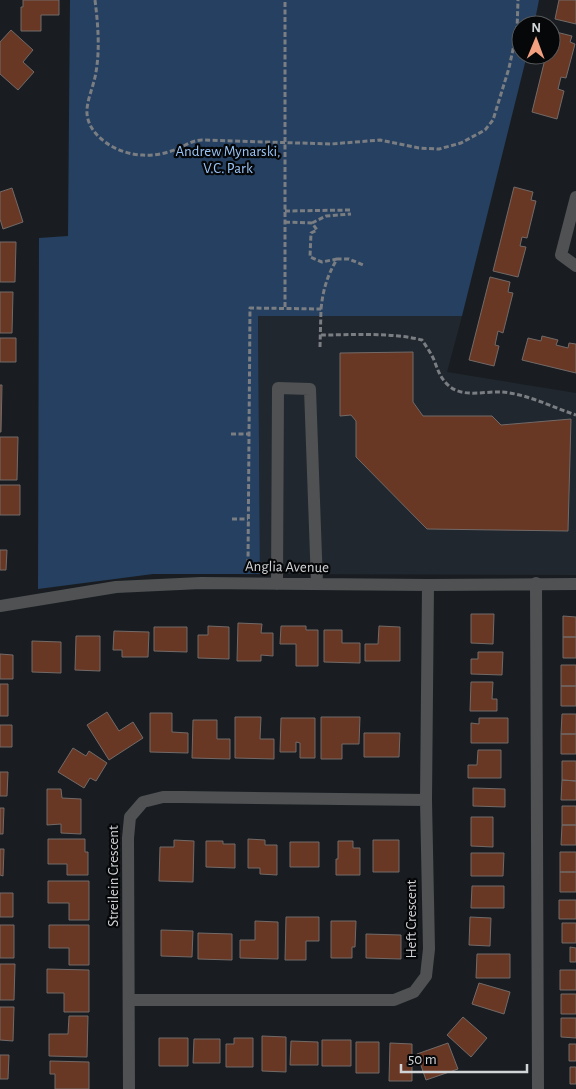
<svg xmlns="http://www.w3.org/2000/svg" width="576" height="1089" font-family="'Alegreya Sans',sans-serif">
<rect width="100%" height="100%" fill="#191d21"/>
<path fill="#20272f" d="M258,316H462L447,372L576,393V575L260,574Z"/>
<path fill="#254060" d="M70,0H539L534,25H521V55H527L462,316H258L260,574H153L38,589L39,238L68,236Z"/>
<path fill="#693825" stroke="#726a68" d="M23,0H59V15H41V31H21V7H23Z
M559,0H576V24L555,19Z
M11,30L33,50L23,62L34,72L18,90L0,74V42Z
M552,31L572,36L570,42L575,44L566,78L561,77L558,89L564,91L557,119L532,112L546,55H551Z
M514,187L533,192L531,200L536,201L527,238L522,237L520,246L526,247L518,277L493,271Z
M12,188L23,222L3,229L0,219V192Z
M0,242H16L15,282H0Z
M490,277L510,282L508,292L513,293L503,333L498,331L495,345L499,346L494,366L469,360Z
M0,292H13L12,333H0Z
M542,336L558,340L556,345L568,348L569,343L576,344V373L522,360L528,338L541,341Z
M0,338H16V362H0Z
M413,352V402L423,416H492L501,425L571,419L568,531L427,529L356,457V421L351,415L340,416V353Z
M0,385H2L1,432H0Z
M0,437H18L17,480H0Z
M0,485H20V515H0Z
M0,550H7L6,570H0Z
M471,614H494L493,644L471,643Z
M563,616L576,617V637H563Z
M238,623L262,624L261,633H273V656L261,655V661H237Z
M208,626L229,627V659L198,658V635H208Z
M281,626H306V630H318V666H296V644H280Z
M379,626L400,627V661H365V644H378Z
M154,627H187V652L154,651Z
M324,630H342V643H360V663L324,662Z
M114,631L149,632L148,657H122V650H113Z
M76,636H100V671L75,670Z
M563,637H576V658H563Z
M32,641L61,642V673L32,672Z
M478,652H503L502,675L471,674V659H478Z
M0,654L13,655V679H0Z
M561,665H576V686H561Z
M471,682H493L492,699H497V711H470Z
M0,684H8V716H0Z
M561,686H576V706H561Z
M107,712L119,731L133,722L143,738L109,760L87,725Z
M150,713H172V732L188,733V753L150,752Z
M562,714H576V734H561Z
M235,717H261L260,739H274V759L235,758Z
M321,717H360L359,744H342V759H321Z
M281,718H315V758H300V743L296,742V752H280Z
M479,718H508V743H471V723L479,724Z
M193,720H217V739H230V759L192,758Z
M0,725H12V747H0Z
M364,733H400L399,757H364Z
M561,734H576V754H561Z
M73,748L86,756L89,751L107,763L96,781L90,778L84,788L58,772Z
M478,750H501V778H468V765H477Z
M562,761H576V781L562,780Z
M0,772H8L7,796H0Z
M562,780L576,781V800H561Z
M473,788L505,789V807L473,806Z
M47,789H61L62,798L81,799V834L61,833V824L47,825Z
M562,806H576V825H562Z
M0,808H4L3,834H0Z
M471,817H493V847L471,846Z
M562,825H576V845H561Z
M48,839H85V852H88V875H67V864H48Z
M248,839L265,840V845H277V875L260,874V868H248Z
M174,840L194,841L193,882L159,881L160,847H174Z
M373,840H399V872H373Z
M206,841H223V844H235V868L206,867Z
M338,841H353V848H360V875H336V859H338Z
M290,842H319V867H290Z
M0,849H4L3,876L0,875Z
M560,852H576V872H560Z
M471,853H504L503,876H471Z
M560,872H576V892H560Z
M48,881H89V920H69V903H48Z
M472,886H504V908H471Z
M0,893H13V917H0Z
M559,900H576V919H559Z
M286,917H319V941H306V960H285Z
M470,917L491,918L490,946L469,945Z
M255,921L278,922V959L240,958V940H255Z
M331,921H356L355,947H352V958H331Z
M562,923H576V943H562Z
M0,925H14V958H0Z
M49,925H89V965H69V948H49Z
M161,930L193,931L192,957L161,956Z
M198,933L232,934V960L198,959Z
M366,934L401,935V959L366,958Z
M570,947L576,948V962H570Z
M477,954H510V978H476Z
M0,964H15L14,1000H0Z
M47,969L89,970V1012H64V993H47Z
M560,970H576V990H560Z
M479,983L510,992L504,1014L472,1004Z
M561,994H576V1014H561Z
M0,1007H14L13,1041L0,1040Z
M69,1016H88L87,1057L49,1056V1034H68Z
M463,1017L487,1038L471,1057L447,1035Z
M561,1018H576V1038L561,1037Z
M262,1036L286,1037V1072L262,1071Z
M159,1038H188V1066H159Z
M234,1038H253V1067H226V1044H234Z
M194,1039H220V1063H193Z
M322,1040H351V1066H322Z
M291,1041L318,1042V1065H290Z
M356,1042H379V1073H356Z
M390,1043L412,1044V1081H389Z
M448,1043L458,1069L426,1080L417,1054Z
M569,1044H576V1061H569Z
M0,1055H9L8,1079H0Z
M50,1061L89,1062V1089H55V1074H50Z
M570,1067H576V1084H570Z"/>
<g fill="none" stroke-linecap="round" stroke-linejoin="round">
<path stroke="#7a7d81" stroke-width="3" stroke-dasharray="5 2.5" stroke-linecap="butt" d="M95,0C98,24 100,49 96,72C94,85 88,97 87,109C85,136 119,155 143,155C154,156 167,153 177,149C185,146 192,140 202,140L331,144L380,140L419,148L439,149L461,143L485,130L493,120L509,68L517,31L518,0
M285,211L351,210
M285,222L312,223L317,230L311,233L310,257L322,262L337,259
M312,223L326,216L351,214
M285,307V0
M321,309C323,290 327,276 337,259H349L363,265
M321,335C353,335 390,332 422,340C426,346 431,353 434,360C438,370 440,378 449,386C463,398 485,391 502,392C527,394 552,407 576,415
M231,434H249
M232,519H248
M248,564L250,308L321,309L320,347"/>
<path stroke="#4f5153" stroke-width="12" d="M576,197L561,255L576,266
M536,583L538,1089
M277,584L278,388L310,389L317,584
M0,606L116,587L201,583L428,585L576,584
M130,1000H394L414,992L426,976L429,949L426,800L428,585
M129,1089L128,838L130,817L143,802L163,797H182L426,800"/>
</g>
<g text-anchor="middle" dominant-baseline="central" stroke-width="4.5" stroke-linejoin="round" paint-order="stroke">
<g font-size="15" fill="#9ac5f7" stroke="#060709">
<text x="228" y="151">Andrew Mynarski,<tspan x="228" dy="17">V.C. Park</tspan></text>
</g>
<g font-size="15" fill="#d1d4d7" stroke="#060709">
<text transform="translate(287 567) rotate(1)">Anglia Avenue</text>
<text transform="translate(113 876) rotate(-90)">Streilein Crescent</text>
<text transform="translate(411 919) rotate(-90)">Heft Crescent</text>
</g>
</g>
<g transform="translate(536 40) rotate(1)"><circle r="24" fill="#060709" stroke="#57595b"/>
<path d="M0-4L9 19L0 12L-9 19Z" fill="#f2a080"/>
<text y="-8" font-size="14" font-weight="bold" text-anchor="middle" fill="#d1d4d7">N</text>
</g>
<path d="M401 1064v8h126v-8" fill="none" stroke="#d1d4d7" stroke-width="2.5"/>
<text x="408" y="1064" font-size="15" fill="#d1d4d7" stroke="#060709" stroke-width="4" paint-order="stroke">50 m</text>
</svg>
